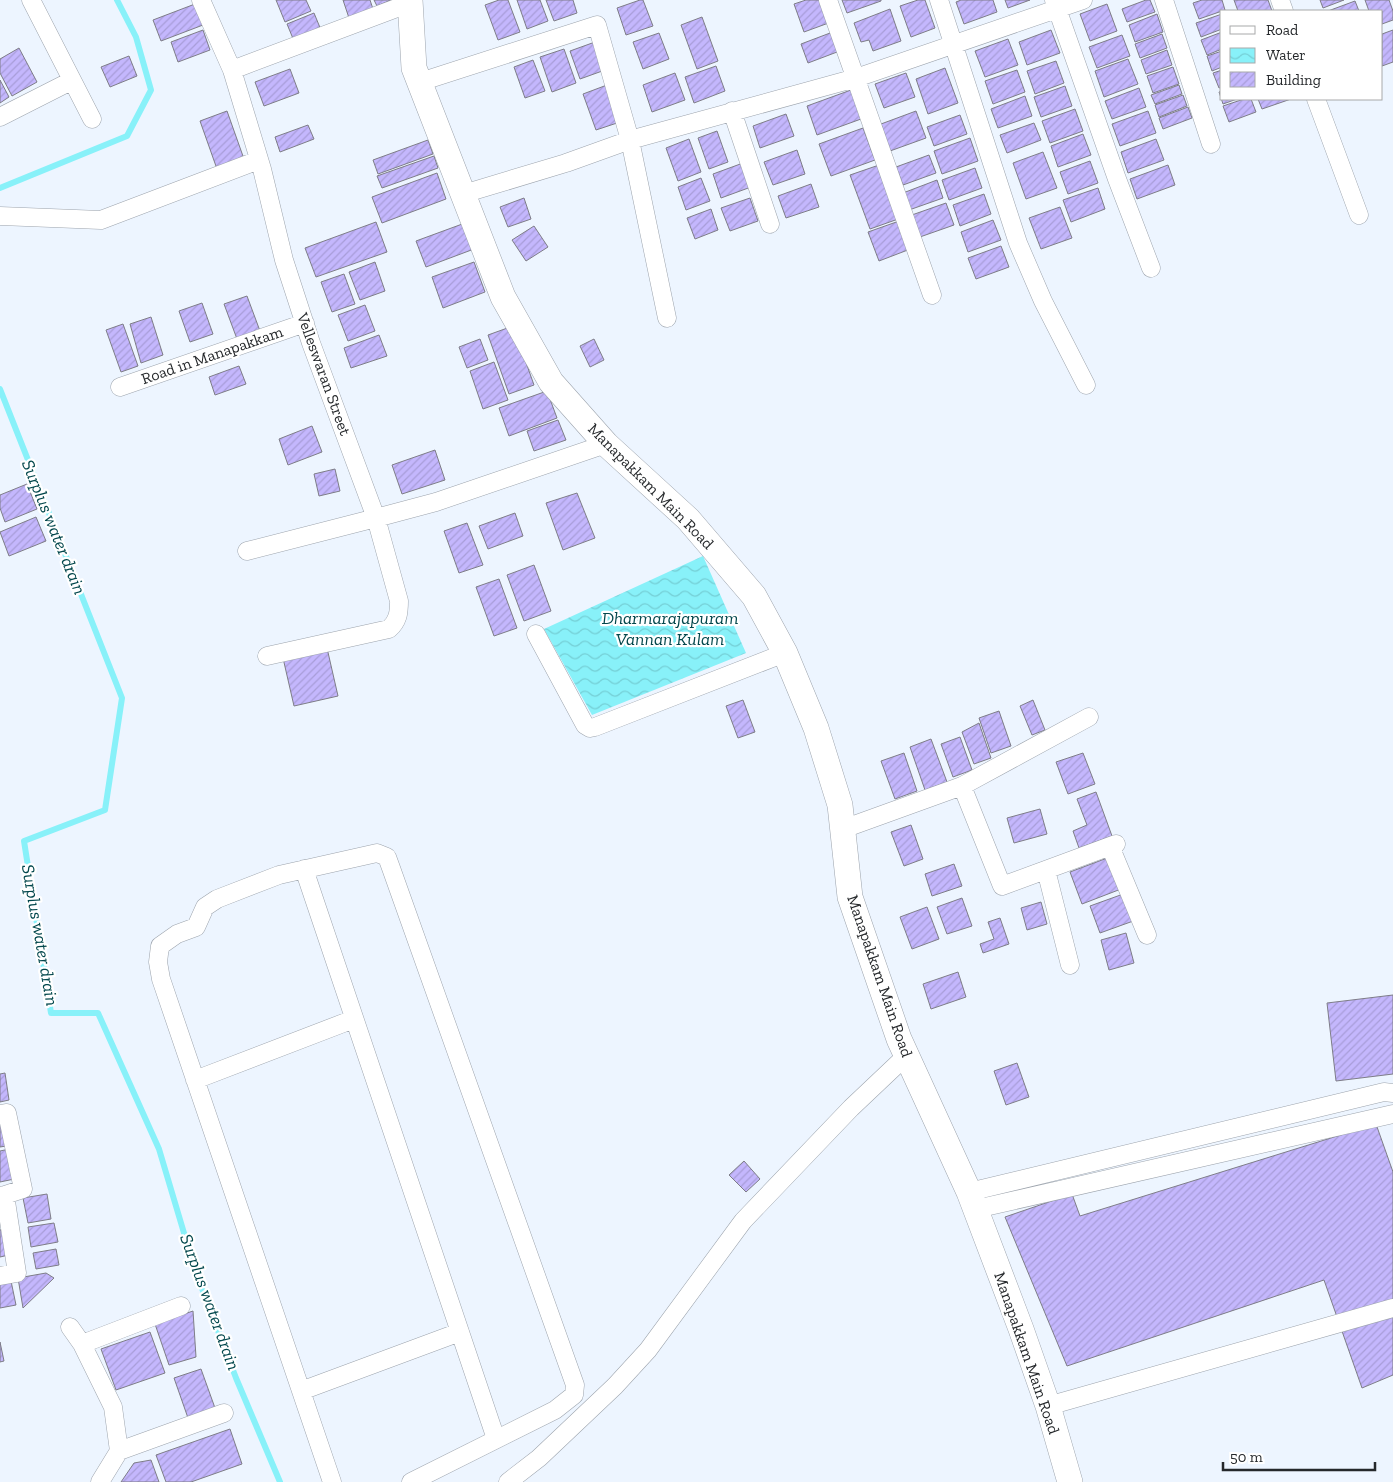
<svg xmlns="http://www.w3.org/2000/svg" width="1393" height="1482" font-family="'Zilla Slab',serif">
<defs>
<pattern id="water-waves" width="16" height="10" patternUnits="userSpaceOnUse" patternTransform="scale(1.25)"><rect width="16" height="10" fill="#88f1f9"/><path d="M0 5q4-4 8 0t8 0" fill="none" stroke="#75cfd6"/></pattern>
<pattern id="building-hatch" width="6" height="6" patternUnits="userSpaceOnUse" patternTransform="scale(1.25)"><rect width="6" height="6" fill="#c4b7fd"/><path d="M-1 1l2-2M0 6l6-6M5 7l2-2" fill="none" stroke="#a89dd9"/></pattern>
</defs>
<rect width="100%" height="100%" fill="#edf5ff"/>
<path fill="url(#water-waves)" d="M703,556L746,653L592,715L544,629Z"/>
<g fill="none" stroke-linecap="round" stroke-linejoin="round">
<path stroke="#88f1f9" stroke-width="6" d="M0,188L127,136L151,90L136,37L117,0
M0,389L122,698L105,810L24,841L51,1013H98L159,1149L195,1270L236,1378L280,1482"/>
</g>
<path fill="url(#building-hatch)" stroke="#7e7d87" d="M276,0H306L311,11L285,22Z
M343,0H370L373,9L349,18Z
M374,0H391L377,6Z
M499,0H508L520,32L498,40L485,5Z
M517,0H540L548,21L527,29Z
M546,0H573L577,13L554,21Z
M640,0H643L653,26L626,35L617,8Z
M806,0H826L834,21L804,32L794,4Z
M842,0H881V1L847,13Z
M918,0H925L935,28L911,37L900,6Z
M961,0H993L997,12L964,24L956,2Z
M1005,0H1030L1008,8Z
M1146,0H1150L1155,12L1127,22L1122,9Z
M1202,0H1222L1225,10L1199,19L1193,3Z
M1234,0H1268L1272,11H1238Z
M1320,0H1344L1323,8Z
M1365,0H1389L1393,11V20L1382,24V11H1369Z
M1355,1L1359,11H1328Z
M195,4L203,25L161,41L153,20Z
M1107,4L1117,31L1090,41L1080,14Z
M890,9L901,41L873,51L869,40L861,42L854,23Z
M314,13L321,30L294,41L287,24Z
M1157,14L1163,32L1135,42L1129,25Z
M1222,14V29L1201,37L1196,23Z
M702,17L718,61L697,69L681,25Z
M203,30L210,50L178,62L171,42Z
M838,30L845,49L808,63L801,44Z
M1051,30L1060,53L1027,65L1019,42Z
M1393,30V62L1382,66V34Z
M1222,32V49L1207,55L1201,40Z
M659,33L669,59L643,69L633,42Z
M1162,34L1167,48L1140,58L1135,44Z
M1122,35L1130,56L1097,68L1089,47Z
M1008,39L1018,65L985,77L975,51Z
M595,42L605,70L580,79L570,51Z
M19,48L37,82L12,96L0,73V59Z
M564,49L576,83L552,92L540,57Z
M1167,50L1172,65L1146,74L1141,60Z
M1222,51V67L1212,71L1207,56Z
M129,56L137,76L110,87L101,67Z
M1128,59L1138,84L1104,97L1095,71Z
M533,60L545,91L525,98L514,67Z
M1056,61L1064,83L1035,94L1027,71Z
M716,66L725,91L694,103L685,77Z
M1173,67L1179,84L1153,93L1147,76Z
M945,68L958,103L928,114L916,79Z
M290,69L299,93L264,106L255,82Z
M1017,70L1025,92L993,104L985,81Z
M1222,70V87L1219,88L1213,73Z
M675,73L685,100L652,112L643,85Z
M906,73L915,97L884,108L875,84Z
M0,80L9,97L0,103Z
M607,85L620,122L596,130L583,94Z
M1179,85L1182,94L1155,104L1151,95Z
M1065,86L1072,106L1041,117L1034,97Z
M1139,88L1146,107L1112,119L1105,101Z
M851,90L861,119L817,135L807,106Z
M1222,91V99H1237L1223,104L1219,92Z
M1183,95L1187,106L1159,117L1155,105Z
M1025,96L1032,116L998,128L991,109Z
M1244,99H1251L1256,112L1229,122L1223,106Z
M1258,99H1291L1262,109Z
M1188,107L1192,118L1163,129L1159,118Z
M1075,109L1083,131L1050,143L1042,121Z
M227,111L244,159L217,169L200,121Z
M916,111L926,138L890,151L881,124Z
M1148,111L1156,133L1120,146L1112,124Z
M786,114L794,136L760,148L753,126Z
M960,115L967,134L934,146L927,127Z
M1034,123L1041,140L1007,153L1000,135Z
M308,125L314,139L280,152L275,137Z
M863,128L875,160L831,176L819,144Z
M717,131L728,162L709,169L698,138Z
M1083,134L1091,155L1058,167L1051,146Z
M970,138L978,161L942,174L934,151Z
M689,139L701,172L678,181L666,148Z
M1156,139L1164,160L1128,173L1121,152Z
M428,140L433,154L378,174L373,160Z
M797,150L805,174L773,185L764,162Z
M1043,152L1057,188L1026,199L1013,163Z
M929,155L936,173L903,185L896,167Z
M434,156L438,168L382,188L377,176Z
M1090,161L1098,183L1068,194L1060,172Z
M743,163L751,187L721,198L713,174Z
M882,164L901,218L870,229L850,175Z
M1168,165L1175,185L1137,199L1130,179Z
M975,168L982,188L949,200L942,180Z
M437,173L446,199L382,223L372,197Z
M701,178L710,201L686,210L678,187Z
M937,180L943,198L909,210L903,193Z
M811,184L819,207L786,218L778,196Z
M1098,188L1105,209L1071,222L1063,200Z
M984,194L991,214L960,226L953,205Z
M524,198L531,219L508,227L500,207Z
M750,198L758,221L730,231L721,208Z
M946,203L954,225L917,238L909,216Z
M1060,207L1072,238L1041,249L1029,218Z
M711,209L718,230L695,239L687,218Z
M902,220L913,248L879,261L868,232Z
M993,220L1001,240L968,252L961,232Z
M376,222L387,252L316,277L305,248Z
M465,223L474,249L426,267L416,241Z
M534,226L548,247L526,261L512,240Z
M1001,246L1009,267L976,279L968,258Z
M375,262L385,291L360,300L349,272Z
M474,262L485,292L443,308L432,277Z
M344,274L355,304L332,312L321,282Z
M247,296L260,331L237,339L224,304Z
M202,303L213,334L190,342L179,311Z
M365,305L375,331L348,341L338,315Z
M151,317L163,355L141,363L130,324Z
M123,324L138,366L121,372L106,330Z
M513,326L534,385L509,394L488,335Z
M379,335L387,356L351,368L344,348Z
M480,339L488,360L467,368L459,347Z
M594,339L604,360L590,367L580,346Z
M494,362L508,400L483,409L470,371Z
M239,366L246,384L215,395L209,377Z
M547,391L557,418L509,436L499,408Z
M558,420L566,440L534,451L527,431Z
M312,426L322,452L288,465L279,439Z
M435,450L445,480L402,494L392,465Z
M335,469L340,491L319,496L314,474Z
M27,484L37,509L5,522L0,508V495Z
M577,493L595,538L563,550L546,503Z
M515,513L523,536L488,549L479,526Z
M36,517L46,541L9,556L0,532Z
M467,523L483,565L459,573L444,531Z
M534,565L551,611L524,621L507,575Z
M499,579L517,628L494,636L476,587Z
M327,648L338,696L294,706L283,658Z
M743,700L755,732L738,738L726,706Z
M1033,700L1045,730L1032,735L1020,706Z
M999,711L1011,746L991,753L979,718Z
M979,723L991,758L974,764L962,732Z
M960,737L972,770L953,777L941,744Z
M931,739L947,782L925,790L910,747Z
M904,753L917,791L895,799L881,761Z
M1083,753L1095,784L1068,794L1056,762Z
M1096,792L1112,836L1079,848L1073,831L1087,825L1077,799Z
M1040,809L1047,834L1014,843L1007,818Z
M911,825L923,859L904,866L891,832Z
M1110,857L1121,889L1082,904L1070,872Z
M954,864L962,886L932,896L925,874Z
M1126,893L1136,920L1100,933L1090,906Z
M962,898L972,926L947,934L937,907Z
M1041,902L1047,924L1027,930L1021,908Z
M927,907L939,939L912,949L900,917Z
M1000,918L1009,944L983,953L980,944L994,939L988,922Z
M1126,933L1134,963L1109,970L1101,940Z
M958,972L966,997L931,1009L923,984Z
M1393,995V1074L1336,1081L1327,1003Z
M1017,1063L1029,1097L1006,1105L994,1071Z
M5,1073L9,1100L0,1102V1074Z
M0,1119L12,1145L0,1147Z
M1376,1124L1393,1172V1375L1362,1388L1324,1280L1067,1366L1005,1217L1072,1194L1080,1216Z
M14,1148L19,1178L0,1182V1151Z
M744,1161L760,1179L746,1192L729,1175Z
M47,1194L51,1219L28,1223L23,1198Z
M54,1223L58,1242L31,1247L28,1227Z
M8,1228L13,1254L0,1257V1230Z
M56,1249L59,1265L36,1269L33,1253Z
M46,1273L54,1278L23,1308L18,1278Z
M11,1281L16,1305L0,1308V1283Z
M193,1311L196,1357L169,1365L155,1324Z
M150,1332L165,1373L116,1390L101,1349Z
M0,1342L4,1361L0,1362Z
M201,1369L215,1408L188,1418L174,1378Z
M230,1429L242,1464L191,1482H166L156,1455Z
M151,1460L159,1482H121L134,1463Z"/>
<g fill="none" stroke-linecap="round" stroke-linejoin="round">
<g stroke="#9da4ad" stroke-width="19">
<path id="minor" d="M31,0L92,119
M201,0L232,70L262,169L284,260L311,343L376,518L436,502L606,444
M828,0L932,295
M939,0L1018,243L1043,301L1086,385
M1054,0L1117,179L1151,268
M1164,0L1211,144
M1280,0L1284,11
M232,70L410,3
M420,82L597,25L630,140L667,318
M1316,99L1359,215
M732,111L770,224
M0,117L71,81
M463,194L566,163L630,140L856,78L1083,0
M0,216L101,220L259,160
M120,387L305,323
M247,551L376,518L399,601C399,613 398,621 389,629L267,656
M536,634L585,725L590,728L595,727L785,653
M962,786L1002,886L1116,844
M843,829L962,786L1089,717
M1110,846L1147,935
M304,869L496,1439
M1046,870L1070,965
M195,1080L354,1019
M0,1114L7,1113L23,1189L5,1195
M969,1192L1384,1092L1393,1093
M0,1196L5,1195L17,1273L0,1276
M976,1209L1393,1114
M70,1327L82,1344L113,1407L119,1451L100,1482
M82,1344L181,1306
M301,1391L460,1332
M1048,1406L1393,1308
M119,1451L224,1413
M332,1482L161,979L158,962L160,946L177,934L196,927L205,907L217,899L279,875L377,853L387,857L391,868L575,1385L574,1395L555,1410L411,1482
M508,1482L539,1458L615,1386L648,1350L743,1221L851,1108L907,1055"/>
</g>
<g stroke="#9da4ad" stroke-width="26">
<path id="secondary" d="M410,0L414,68L503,297L551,382L606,444L688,519L754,596L785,653L816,728L840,805L850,897L899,1039L969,1192L1021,1329L1048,1406L1070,1482"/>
</g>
<use href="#minor" stroke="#fff" stroke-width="18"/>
<use href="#secondary" stroke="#fff" stroke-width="25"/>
</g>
<g text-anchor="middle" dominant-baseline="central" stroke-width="4.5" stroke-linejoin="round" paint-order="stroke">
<g font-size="16" fill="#25282b" stroke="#fff">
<text transform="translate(212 355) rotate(-19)">Road in Manapakkam</text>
<text transform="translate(324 374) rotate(70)">Velleswaran Street</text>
<text transform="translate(651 486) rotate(45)">Manapakkam Main Road</text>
<text transform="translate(880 976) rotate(71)">Manapakkam Main Road</text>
<text transform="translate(1027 1353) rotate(71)">Manapakkam Main Road</text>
</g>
<g font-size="18" font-style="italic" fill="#02474c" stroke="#fff">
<text transform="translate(54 527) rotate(68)">Surplus water drain</text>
<text x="670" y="618">Dharmarajapuram<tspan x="670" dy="21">Vannan Kulam</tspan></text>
<text transform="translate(40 935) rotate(80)">Surplus water drain</text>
<text transform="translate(210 1302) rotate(70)">Surplus water drain</text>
</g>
</g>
<rect x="1220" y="10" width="162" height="90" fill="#ffffff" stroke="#a8a9aa"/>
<rect x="1230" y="26" width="25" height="8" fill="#ffffff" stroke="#a8a9aa"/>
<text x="1266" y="35" font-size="15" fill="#25282b">Road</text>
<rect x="1230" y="48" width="25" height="15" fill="url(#water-waves)" stroke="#a8a9aa"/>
<text x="1266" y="60" font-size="15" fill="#25282b">Water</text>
<rect x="1230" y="72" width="25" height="15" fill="url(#building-hatch)" stroke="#a8a9aa"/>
<text x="1266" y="85" font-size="15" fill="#25282b">Building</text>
<path d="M1223 1462v8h152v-8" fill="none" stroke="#25282b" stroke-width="2.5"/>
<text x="1230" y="1462" font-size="15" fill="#25282b" stroke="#ffffff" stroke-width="4" paint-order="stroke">50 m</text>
</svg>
